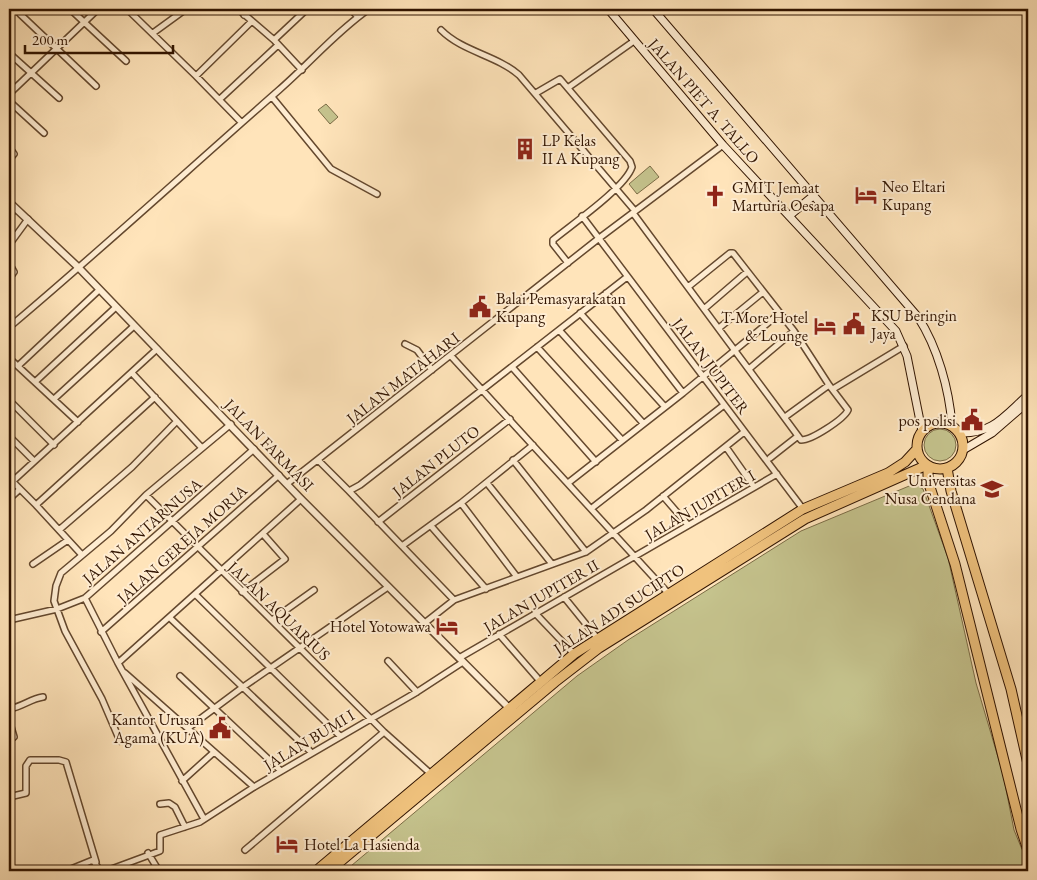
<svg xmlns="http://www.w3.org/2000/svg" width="1037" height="880" font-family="'EB Garamond',serif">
<rect width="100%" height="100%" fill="#ffe4ba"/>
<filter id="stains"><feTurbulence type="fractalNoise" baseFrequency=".004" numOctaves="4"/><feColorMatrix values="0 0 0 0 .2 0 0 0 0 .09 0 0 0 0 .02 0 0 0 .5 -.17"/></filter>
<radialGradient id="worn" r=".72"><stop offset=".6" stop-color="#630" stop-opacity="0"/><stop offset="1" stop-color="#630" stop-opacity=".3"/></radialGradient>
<path fill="#c5c38d" stroke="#7b6c46" d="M326,104L338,117L330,124L318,110Z
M650,166L659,177L637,194L629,184Z
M924 445a16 16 0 1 1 32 0a16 16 0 1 1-32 0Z
M914,484L923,489L948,558L976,683L1003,774L1014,830L1028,864V871H345L577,676L628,640L801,531Z"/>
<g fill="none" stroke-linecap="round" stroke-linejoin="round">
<g stroke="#64482e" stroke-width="8">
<path id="minor" d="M70,9L126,61
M127,9L196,76L241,122
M238,9L274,40L302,70
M351,9L358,17
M20,14L96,86
M244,15L251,9
M441,30C463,52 496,55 519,75L635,211
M153,33L186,9
M274,40L307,9
M9,53L59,98
M196,76L252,21
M569,87L634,41
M536,93L560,79L630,161L632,167C625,188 571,225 553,240V244L568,263
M9,94L98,9
M272,97L331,169L377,194
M220,99L278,45
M9,101L44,133
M9,147L14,154L9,160
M633,213L801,440C812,440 844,419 848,410L829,385L785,417
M582,216L803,509
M9,217L15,208
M9,245L28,219
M9,263L14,272L9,279
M688,287L730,253H733L794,331L829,385
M606,293L683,393L780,313
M704,309L747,272
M580,313L665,407
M9,320L13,324C103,248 190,168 279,90C309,64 336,32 369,9
M719,328L763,292
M559,330L643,423
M405,344L417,350L432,370
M537,347L622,440
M451,356L668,593
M9,358L78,422
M18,366L99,290
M512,367L596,462
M749,369L794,331
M132,373L202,448
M36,381L116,307
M833,389L904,346
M54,399L134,326
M9,400L54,445
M9,436L34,461
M726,447L754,487
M770,458L798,436
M318,460L349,491L360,485L627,277
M513,460L586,552
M288,483L598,239L723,145
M487,483L552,564
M568,483L683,393
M349,491L454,600L586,552L646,510L744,432
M146,495L384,732L431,774
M663,496L688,525
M9,499L20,489
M461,503L517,577
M36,505L13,482L14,480L157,349
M592,508L724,405
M378,522L510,419
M431,526L486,589
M59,530L132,467L177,421
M402,546L461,503L533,445
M82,555L36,505L155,397
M33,564L68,540
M242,592L285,559L263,534
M195,594L301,499
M564,597L598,639
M85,598L118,663L204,819
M535,613L574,654
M170,618L312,753
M9,620L57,609L85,598L254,449
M272,620L314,590
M426,622L454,600
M101,632L279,475
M499,634L540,681
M459,658L777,474
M388,661L417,692
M118,663L195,594L340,736
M125,673L254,787
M180,676L281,771
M9,709C24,706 30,699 43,697
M9,720L14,737L9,741
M188,728L243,687L388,587
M120,741L102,699L65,631L54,601L56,586L61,573L111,531L146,495L231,424
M182,781L213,753
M9,797L26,793V766L30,760H59L66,762L96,862
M160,804L169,803L175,807L185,827
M245,850L384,732
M148,853L159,871
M66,871L93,860L100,871
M106,871L160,851V835L200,822L254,787L417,692L463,662"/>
</g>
<g stroke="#64482e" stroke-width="9">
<path id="tertiary" d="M9,202L79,268L301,499L508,707"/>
</g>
<g stroke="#311400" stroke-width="9">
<path id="secondary" d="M608,9L723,145L896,331L907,356L922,431
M653,9L918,317C938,348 949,389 952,425
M789,216L813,196
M960,433C993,434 1005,415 1028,395
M963,450L992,433L1028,402"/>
</g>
<g stroke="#311400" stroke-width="11">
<path id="trunk" d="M917 446a23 23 0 1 1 46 0a23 23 0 1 1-46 0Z
M928,466V481L955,564L1021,829L1028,850
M947,468L951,491L1011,689L1028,764
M316,871L574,654L803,509L888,473L905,462L917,449
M329,871L555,682L599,648L805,519L927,465"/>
</g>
<use href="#minor" stroke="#ffedd2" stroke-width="5"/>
<use href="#tertiary" stroke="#ffedd2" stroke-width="6"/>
<use href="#secondary" stroke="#ffedd2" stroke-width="7"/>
<use href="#trunk" stroke="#f0c27d" stroke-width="9"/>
</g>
<defs>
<g id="building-bare" transform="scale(1.725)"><path d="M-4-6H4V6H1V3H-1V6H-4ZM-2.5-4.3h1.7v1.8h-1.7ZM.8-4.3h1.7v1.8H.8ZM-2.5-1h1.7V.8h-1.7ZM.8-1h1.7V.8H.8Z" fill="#8f2418" stroke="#ffedd2" stroke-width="2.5" paint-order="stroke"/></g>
<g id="hotel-bare" transform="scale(1.725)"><path d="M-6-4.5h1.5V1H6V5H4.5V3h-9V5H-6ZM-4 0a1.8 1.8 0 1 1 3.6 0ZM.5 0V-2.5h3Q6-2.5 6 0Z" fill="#8f2418" stroke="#ffedd2" stroke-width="2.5" paint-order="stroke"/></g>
<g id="church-bare" transform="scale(1.725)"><path d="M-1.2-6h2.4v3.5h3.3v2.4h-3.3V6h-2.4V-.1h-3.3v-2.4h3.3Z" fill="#8f2418" stroke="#ffedd2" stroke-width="2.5" paint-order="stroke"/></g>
<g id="civic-bare" transform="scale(1.725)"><path d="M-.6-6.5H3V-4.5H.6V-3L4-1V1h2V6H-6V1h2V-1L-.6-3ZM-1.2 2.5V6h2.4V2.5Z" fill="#8f2418" stroke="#ffedd2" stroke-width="2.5" paint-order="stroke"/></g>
<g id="university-bare" transform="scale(1.725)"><path d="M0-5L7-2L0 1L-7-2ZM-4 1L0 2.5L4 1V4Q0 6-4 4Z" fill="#8f2418" stroke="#ffedd2" stroke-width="2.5" paint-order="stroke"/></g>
</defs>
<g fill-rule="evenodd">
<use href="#building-bare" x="525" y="149"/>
<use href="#hotel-bare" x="866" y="195"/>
<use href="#church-bare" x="715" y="196"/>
<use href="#civic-bare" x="480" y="307"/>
<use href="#civic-bare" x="854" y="324"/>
<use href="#hotel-bare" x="825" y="326"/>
<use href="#civic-bare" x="972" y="420"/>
<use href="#university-bare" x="992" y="489"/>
<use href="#hotel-bare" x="447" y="626"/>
<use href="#civic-bare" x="220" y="728"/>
<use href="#hotel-bare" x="287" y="844"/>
</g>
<g text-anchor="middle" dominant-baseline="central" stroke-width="4" stroke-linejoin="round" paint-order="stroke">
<g font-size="16" fill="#311400" stroke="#ffedd2">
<text transform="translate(704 101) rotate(49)">JALAN PIET A. TALLO</text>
<text transform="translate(711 366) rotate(53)">JALAN JUPITER</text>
<text transform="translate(403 378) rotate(-38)">JALAN MATAHARI</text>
<text transform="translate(269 445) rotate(46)">JALAN FARMASI</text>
<text transform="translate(436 461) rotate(-38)">JALAN PLUTO</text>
<text transform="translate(700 505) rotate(-30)">JALAN JUPITER I</text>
<text transform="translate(142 531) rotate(-41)">JALAN ANTARNUSA</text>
<text transform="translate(182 544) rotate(-42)">JALAN GEREJA MORIA</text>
<text transform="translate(541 596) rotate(-30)">JALAN JUPITER II</text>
<text transform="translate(619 609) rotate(-33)">JALAN ADI SUCIPTO</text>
<text transform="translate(279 611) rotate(44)">JALAN AQUARIUS</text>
<text transform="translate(309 740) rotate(-31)">JALAN BUMI I</text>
</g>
<g font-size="16" fill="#311400" stroke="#ffedd2" text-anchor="start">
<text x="542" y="140">LP Kelas<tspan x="542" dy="18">II A Kupang</tspan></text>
<text x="882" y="186">Neo Eltari<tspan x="882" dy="18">Kupang</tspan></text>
<text x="732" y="187">GMIT Jemaat<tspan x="732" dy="18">Marturia Oesapa</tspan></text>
<text x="496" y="298">Balai Pemasyarakatan<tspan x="496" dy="18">Kupang</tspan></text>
<text x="871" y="315">KSU Beringin<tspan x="871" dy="18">Jaya</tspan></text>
<text x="808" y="317" text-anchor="end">T-More Hotel<tspan x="808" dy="18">&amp; Lounge</tspan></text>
<text x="956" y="420" text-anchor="end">pos polisi</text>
<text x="976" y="480" text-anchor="end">Universitas<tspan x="976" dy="18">Nusa Cendana</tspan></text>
<text x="431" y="626" text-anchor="end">Hotel Yotowawa</text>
<text x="204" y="719" text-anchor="end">Kantor Urusan<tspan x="204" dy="18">Agama (KUA)</tspan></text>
<text x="304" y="844">Hotel La Hasienda</text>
</g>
</g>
<rect width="1037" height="880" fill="none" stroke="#ffe4ba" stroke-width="30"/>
<rect x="10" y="10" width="1017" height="860" fill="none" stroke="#311400" stroke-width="2.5"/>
<rect x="15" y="15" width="1007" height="850" fill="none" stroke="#311400"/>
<path d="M25 45v8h148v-8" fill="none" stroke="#311400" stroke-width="2.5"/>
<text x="32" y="45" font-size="15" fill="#311400" stroke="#ffedd2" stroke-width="4" paint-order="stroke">200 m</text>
<rect width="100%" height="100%" filter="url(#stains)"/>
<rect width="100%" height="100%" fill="url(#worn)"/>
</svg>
